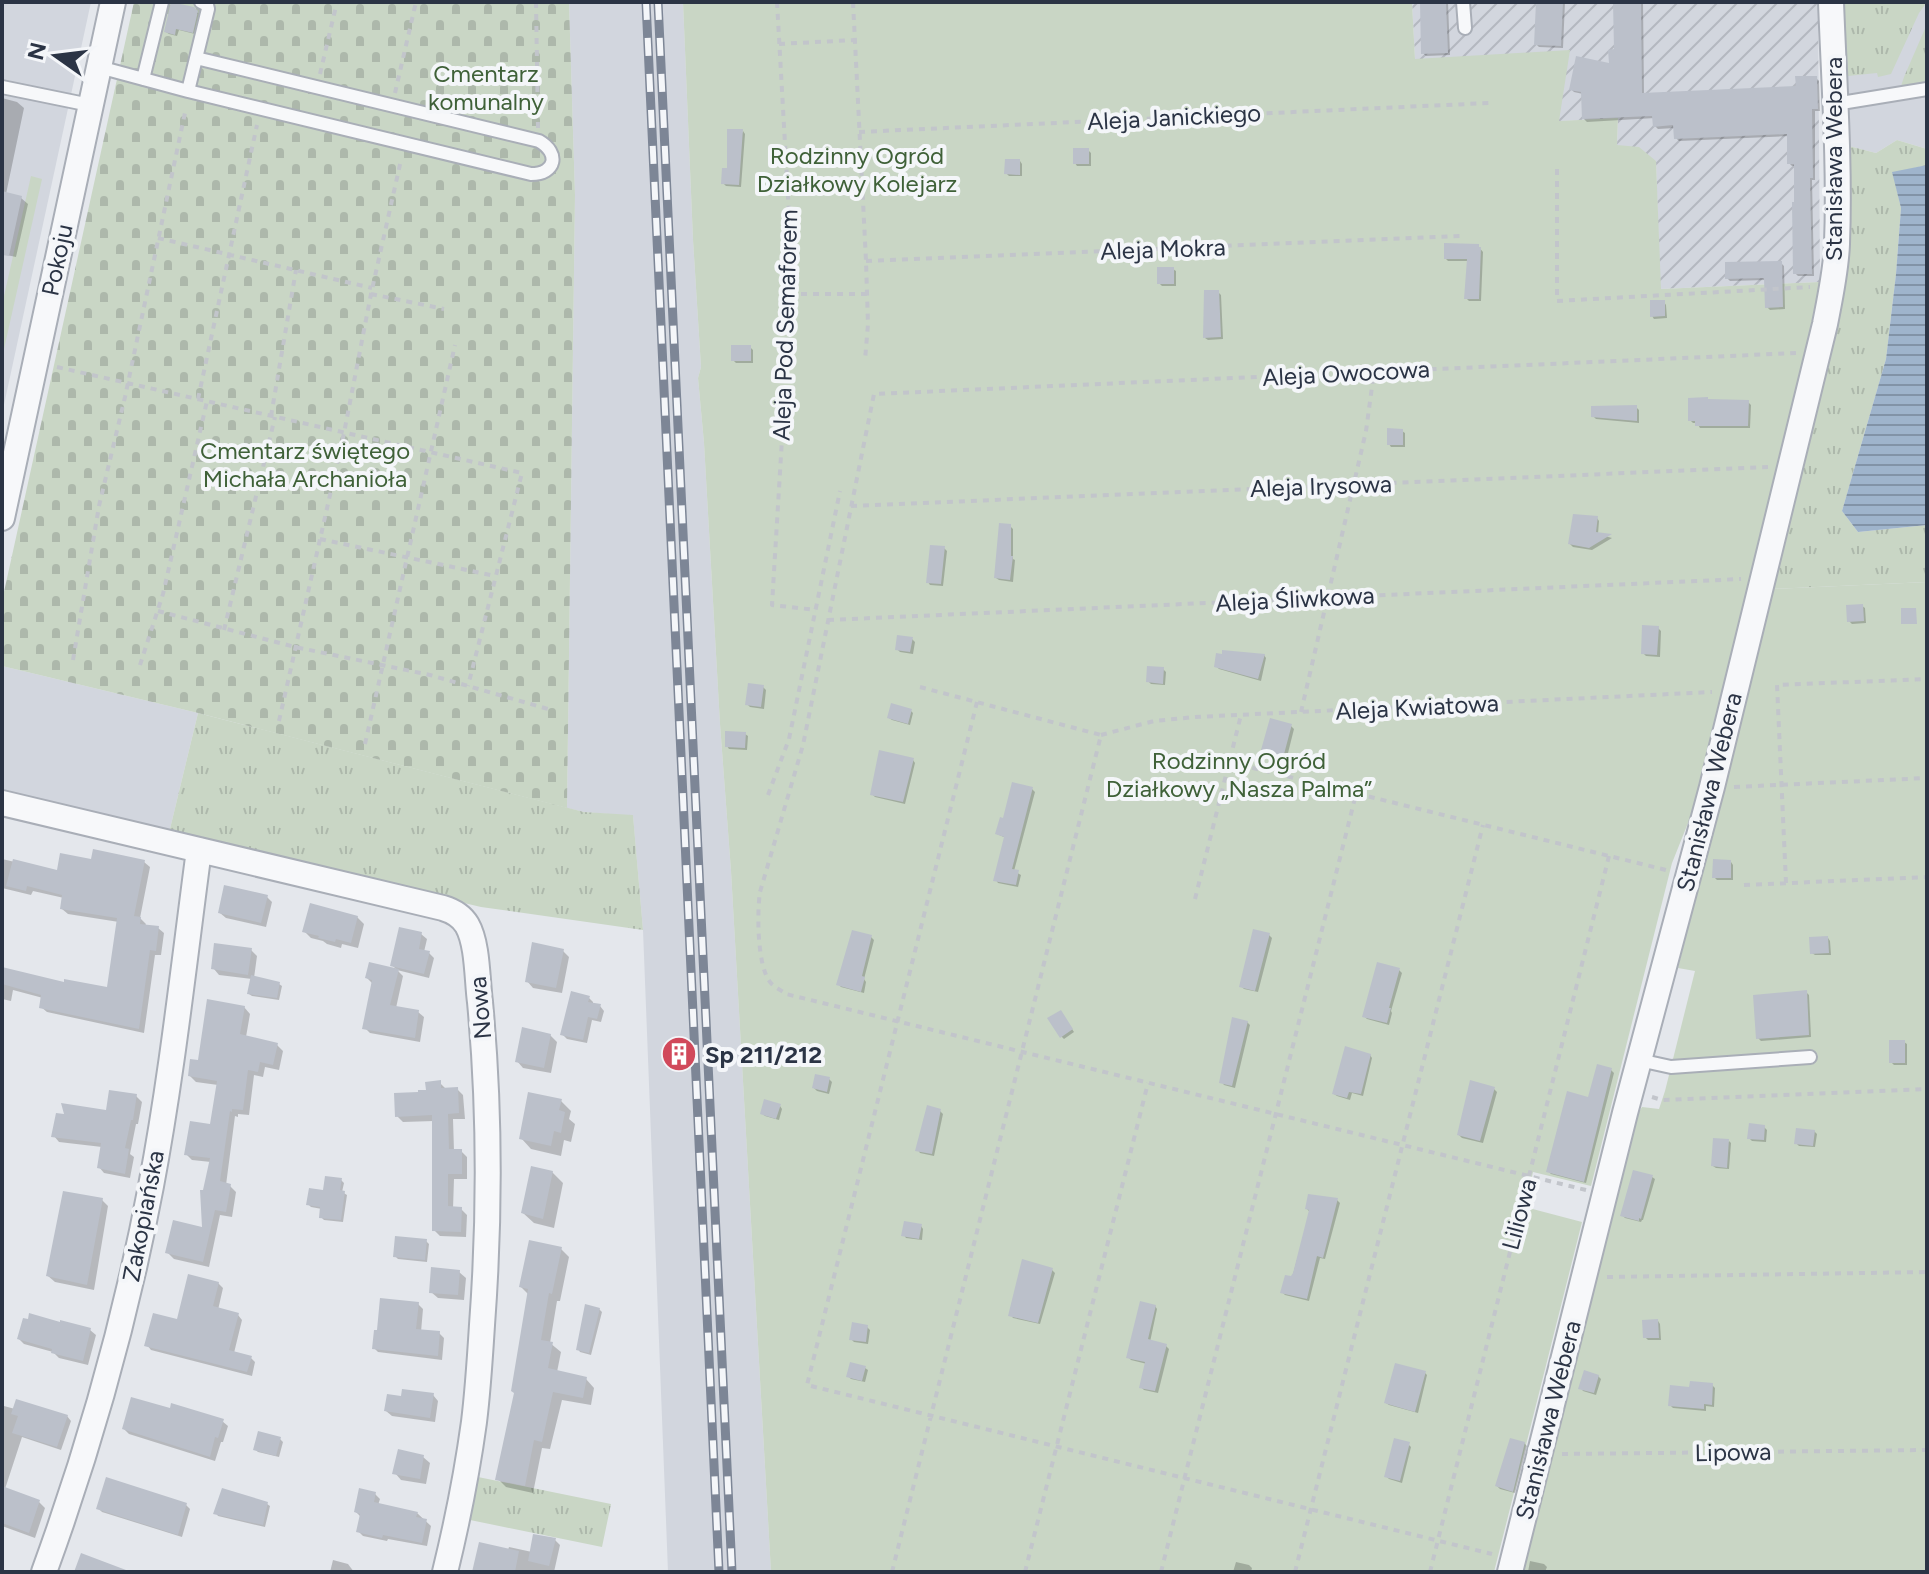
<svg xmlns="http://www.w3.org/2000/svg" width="1929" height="1574" font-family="Figtree,sans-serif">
<defs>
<pattern id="industrial-furrows" width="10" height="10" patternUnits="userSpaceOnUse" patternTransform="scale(2)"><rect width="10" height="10" fill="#d2d6de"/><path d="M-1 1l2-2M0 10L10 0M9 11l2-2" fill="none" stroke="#b4b8c0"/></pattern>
<pattern id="grass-tufts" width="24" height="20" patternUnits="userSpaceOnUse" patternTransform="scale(2)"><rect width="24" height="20" fill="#c9d6c5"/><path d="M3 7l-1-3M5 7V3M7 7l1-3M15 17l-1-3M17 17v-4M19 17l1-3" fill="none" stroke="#adb8ab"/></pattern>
<pattern id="cemetery-stones" width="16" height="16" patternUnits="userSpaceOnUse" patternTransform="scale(2)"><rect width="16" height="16" fill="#c9d6c5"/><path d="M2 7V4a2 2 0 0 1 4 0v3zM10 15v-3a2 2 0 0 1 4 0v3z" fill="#adb8ab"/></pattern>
<pattern id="water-rules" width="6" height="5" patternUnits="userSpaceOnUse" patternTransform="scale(2)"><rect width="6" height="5" fill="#9fb4cc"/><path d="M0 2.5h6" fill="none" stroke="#8293a7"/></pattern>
</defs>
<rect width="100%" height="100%" fill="#e4e7ec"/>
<path fill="#d2d6de" d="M2,2H91L2,414Z
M569,2H683L693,240L701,367L698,378L704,443L720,724L731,871L771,1572H668L643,930L633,816L584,812L567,808L575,195Z
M1843,2H1927V149L1897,140L1876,153L1845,145L1848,87Z
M2,666L198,713L169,833L2,794Z"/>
<path fill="url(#industrial-furrows)" d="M1412,2H1818L1820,282L1660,289L1656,161L1617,145L1618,119L1559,121L1415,59Z"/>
<path fill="url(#grass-tufts)" d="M1844,2H1927L1919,13L1891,74L1878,77L1877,73L1848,76Z
M1927,24V81L1901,86L1904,77Z
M1897,140L1927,149V165L1893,173L1901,208L1896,274L1886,359L1842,511L1858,532L1927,525V582L1771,589L1845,145L1876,153Z
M198,713L584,812L633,815L643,930L481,907L169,833Z
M478,1477L611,1504L602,1547L470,1520Z"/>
<path fill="url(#cemetery-stones)" d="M134,2H569L575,195L567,808L198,713L2,666V601Z"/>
<path fill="#c9d6c5" d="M683,2H1412L1415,59L1570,50L1559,121L1618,118L1617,145L1639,147L1656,161L1661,289L1820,282V292L1806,353L1698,798L1672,863L1591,1186L1533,1172L1525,1207L1582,1222L1494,1572H771L731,871L720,724L704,443L698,378L701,367L693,240Z
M31,176L42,179L2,358V305Z
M1927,582V1572H1520L1591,1285L1615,1202L1636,1117L1642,1107L1659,1109L1665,1091L1695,971L1678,968L1771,589Z"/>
<path fill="url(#water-rules)" d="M1927,165V525L1858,532L1842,511L1886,359L1896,274L1901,208L1892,172Z"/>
<path fill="#0003" d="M1421,2H1448L1450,55L1426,56L1423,53Z
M1538,2H1565L1563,48L1539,47L1536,44Z
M1615,2H1643L1644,95L1798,88L1816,78L1819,81L1820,111H1815V180H1812L1814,276H1798L1795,273L1796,166H1792L1789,163V136L1679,141L1676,138L1675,128L1658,129L1655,126V118L1587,122L1584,119L1583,94L1574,92L1571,89L1611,66L1616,51Z
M193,9L200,15L195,34L179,30L177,36L169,34L166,32Z
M2,98L17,102L24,108L6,194L21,198L28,204L16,257L2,254Z
M743,131L745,134L741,187L726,186L723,183Z
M1088,150L1091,153V166H1077L1075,163Z
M1020,161L1022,164V176H1009L1006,173Z
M1478,246L1483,252L1481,301H1469L1466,298L1469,261H1448L1446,259Z
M1781,263L1784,266L1785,309L1770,310L1767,307L1766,280L1730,281L1727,278Z
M1173,269L1176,271V286H1162L1159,283Z
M1218,292L1221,295L1223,339L1208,340L1205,338Z
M1664,302L1666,305L1667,318L1654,319L1652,316Z
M750,347L753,350V363H736L733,360Z
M1748,402L1751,405L1750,428H1700L1697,423H1693L1690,420Z
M1636,407L1639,410V423L1596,419L1593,416Z
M1402,431L1405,433V447H1391L1389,444Z
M1597,518L1599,521L1598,534L1612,538L1592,550L1573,547L1570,544Z
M1010,526L1013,529V559L1015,560L1013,582L999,580L996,578Z
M944,548L947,551L943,586L930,585L928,582Z
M1862,606L1865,608L1866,623L1852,624L1849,621Z
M1658,628L1661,631L1660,657L1646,656L1643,653Z
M912,639L915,642L913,654L900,652L897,649Z
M1264,655L1266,658L1261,681L1219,669L1216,666Z
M1163,669L1166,672L1165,685L1151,684L1148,681Z
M763,687L766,690L764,709L750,707L747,704Z
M910,710L913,713L910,725L892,720L889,718Z
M1291,726L1294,729L1286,761L1270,757L1264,750Z
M745,734L748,736L747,750L729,749L727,746Z
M913,760L915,763L905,804L875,797L872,794Z
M1032,789L1035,792L1014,871L1021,875L1018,887L998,883L996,880L1006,838L997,834L1005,820Z
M2,859L58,872L93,862H144L150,867L140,918L146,924L145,926L158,928L164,933L161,955H155L144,1033L47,1012L41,1007L43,998L13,990L11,1001L2,999V969L65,984L109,990L119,922L68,914L62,909L64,898L33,891L31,895L2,888Z
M1731,862L1733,865V880H1717L1714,877Z
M267,897L272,902L266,927L226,918L220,913Z
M357,917L364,924L358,948L342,944L341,948L327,944L323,941L311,938L304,931Z
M421,934L427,939L424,952L429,953L434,958L429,978L397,970L403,976L396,1008L418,1012L424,1017L420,1042L370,1033L365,1028L372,983L367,978L398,971L392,965Z
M1269,935L1272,938L1258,992L1244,989L1241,986Z
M871,937L874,940L864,979L866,982L864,993L841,987L839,985Z
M1828,938L1830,941L1831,955H1815L1812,953Z
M251,950L257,956L254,978L279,984L282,986L279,1000L252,996L249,994L252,979L219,975L214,969Z
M563,951L569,957L562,993L533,988L527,981Z
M1399,970L1402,973L1391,1011L1392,1013L1389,1025L1367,1019L1364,1016Z
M1806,992L1809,995L1811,1037L1761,1041L1758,1038Z
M589,998L593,1002V1005L600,1006L604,1011L601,1022L592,1020L587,1043L567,1039L562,1034Z
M244,1007L250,1014L246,1037L277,1045L283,1051L279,1070L265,1067L263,1077L254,1075L249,1115L238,1114V1117L235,1116L226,1185L230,1186L236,1192L232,1217L220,1215L209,1267L174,1259L168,1253L204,1229V1193L211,1162L192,1160L186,1154L212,1126L218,1085L196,1082L190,1076Z
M1063,1015L1074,1032L1064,1039L1061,1036Z
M1247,1022L1250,1025L1235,1088L1224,1085L1222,1082Z
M550,1035L557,1042L551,1073L523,1068L517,1061Z
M1904,1042L1907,1044V1065H1894L1891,1062Z
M1370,1055L1372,1058L1363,1096L1352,1093L1350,1100L1337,1096L1334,1094Z
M1611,1070L1614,1073L1586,1183L1551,1174L1549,1172L1590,1099Z
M829,1079L832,1082L829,1094L817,1091L814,1088Z
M440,1083L446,1089H457L463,1095L465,1119H453L454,1151H461L467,1157V1179H454L453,1209H461L467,1215L466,1237L440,1236L434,1230V1121L403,1122L397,1116Z
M1494,1089L1497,1092L1483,1143L1462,1138L1459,1135Z
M136,1096L142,1102L138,1124H136L130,1154L134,1157L130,1178L104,1173L99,1167L102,1147L59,1142L54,1136L108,1113Z
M561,1101L571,1111L569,1119L575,1124L571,1142L564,1140L561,1156L531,1149L521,1138Z
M780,1106L782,1109L779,1120L765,1116L762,1113Z
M940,1111L943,1114L934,1156L920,1153L918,1150Z
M1764,1127L1767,1130L1766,1142L1752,1141L1749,1138Z
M1814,1131L1817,1134L1815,1147L1799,1146L1796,1143Z
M1729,1141L1731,1143L1729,1169L1716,1168L1713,1166Z
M552,1172L563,1183L554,1228L534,1223L523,1213Z
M1652,1177L1655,1179L1643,1220H1642L1641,1222L1625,1218L1622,1215Z
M341,1180L344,1183L342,1192L347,1195L343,1222L324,1220L321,1217L322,1209L311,1207L308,1204Z
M102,1200L108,1206L94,1290L55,1282L48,1276Z
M1337,1200L1340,1203L1325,1259L1320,1258L1309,1301L1285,1295L1282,1292L1292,1278L1310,1212L1307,1209Z
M921,1226L923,1229L922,1240L906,1238L904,1235Z
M426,1241L429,1244L427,1262L398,1259L395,1256Z
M561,1249L569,1257L560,1301H557L550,1343L561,1352L557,1372L586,1379L594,1388L591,1405L562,1400L550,1449L542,1448L533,1493L506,1487L498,1479L516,1394L529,1295L521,1287Z
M1052,1270L1055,1273L1040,1324L1013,1318L1011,1315Z
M459,1272L466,1278L464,1300L438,1298L431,1292Z
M218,1283L223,1288L218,1310L238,1315L242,1320L234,1353L250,1357L255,1362L252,1376L151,1350L147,1345L178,1321Z
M418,1304L423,1309L421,1332L439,1333L444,1338L442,1360L378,1352L374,1348Z
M1155,1306L1157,1309L1150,1342L1166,1346L1169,1349L1158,1393L1144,1390L1141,1387L1147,1364L1131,1360L1129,1358Z
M599,1309L602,1312L591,1355L580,1352L578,1349Z
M1658,1321L1660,1324L1661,1340H1648L1645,1337Z
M867,1327L870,1330L868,1344L854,1342L851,1339Z
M90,1330L96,1335L88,1365L59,1358L53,1352L24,1344L19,1339Z
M865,1368L868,1370L865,1382L851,1379L848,1376Z
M1425,1373L1427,1375L1418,1413L1389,1405L1386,1403Z
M1598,1376L1601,1379L1596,1395L1583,1391L1581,1388Z
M1712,1385L1715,1388L1714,1407L1706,1406V1411L1673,1408L1670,1405L1691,1389Z
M433,1395L438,1401L435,1422L392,1416L386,1411L402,1398Z
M4,1406L15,1409L67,1416L71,1421L61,1450L22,1437L5,1489L39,1502L45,1508L35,1538L2,1526V1412Z
M222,1421L228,1426L223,1442H221L215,1461L129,1434L124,1429Z
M280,1439L283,1442L279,1457L258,1452L255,1449Z
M1524,1443L1527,1446L1515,1493L1500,1489L1497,1486Z
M1408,1444L1411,1447L1402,1483L1389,1479L1386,1476Z
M423,1457L430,1463L426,1484L401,1480L395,1473Z
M375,1494L380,1499L378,1505L417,1513L431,1526L427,1546L388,1539L387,1541L363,1536L359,1532L361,1517L356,1512Z
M267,1504L270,1506L265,1527L218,1516L216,1513Z
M186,1505L190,1509L182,1537L102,1512L98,1508Z
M555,1540L560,1545L554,1572H474L508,1550L509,1547L532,1552Z
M333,1560L348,1564L354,1572H330Z
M1530,1561L1544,1564L1547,1567L1545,1572H1528Z
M1236,1562L1249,1565L1252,1568L1251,1572H1233Z"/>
<path fill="#bbc0ca" d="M171,2L194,7L198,11L193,33L176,29L175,35L164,32Z
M1420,2H1446L1448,53L1421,54Z
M1536,2H1563L1561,46L1534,45Z
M1613,2H1641L1642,93L1796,86L1795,76H1817L1818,109H1812L1813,178H1810L1812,274H1793L1792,202H1794V164H1787V134L1674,139L1673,125L1653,127L1652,116L1582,119L1581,92L1569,90L1576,56L1609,63L1608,50L1614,49Z
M727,129H743L739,185L721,184L722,168H727Z
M1073,148H1089V164H1073Z
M1005,159H1020V175L1004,174Z
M2,191L22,196L9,256L2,255Z
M1444,243L1479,244V247H1481L1479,299H1464L1467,259H1444Z
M1782,261L1783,307L1765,308L1764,278L1725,279V262Z
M1157,267H1174V284H1157Z
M1204,290H1219L1221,337L1203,338Z
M1650,300H1665V316L1650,317Z
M731,345H751V361H731Z
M1708,397V399L1749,400L1748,426H1695V421H1688V398Z
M1637,405V421L1591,417V406Z
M1387,428L1403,429V445H1387Z
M1573,514L1598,516L1596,532L1612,534L1589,548L1568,544Z
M999,523L1011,524V556H1013L1010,580L994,578Z
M930,545L945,546L941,584L926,583Z
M1863,604L1864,621L1847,622L1846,605Z
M1901,608H1916L1917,624H1901Z
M1642,625L1659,626L1657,655L1641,654Z
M897,635L913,637L910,652L895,650Z
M1222,650L1265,654L1258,679L1214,667L1216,653L1222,654Z
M1147,666L1164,667L1163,684L1146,682Z
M748,683L764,685L761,707L745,705Z
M891,703L912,709L908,724L887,718Z
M1270,718L1292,724L1283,758L1265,755L1266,752L1261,750Z
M725,731L746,732L745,748L725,747Z
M879,750L914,758L903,802L870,795Z
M1012,782L1033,787L1012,869L1019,870L1016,885L993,881L1004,837L995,834L1000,817L1003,818Z
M93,849L145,860L134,916L141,917L140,924L159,926L156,951L150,950L139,1029L39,1008L41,995L2,984V967L64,982V979L107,987L117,918L60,909L62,895L27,886L26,891L6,886L13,859L57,870L60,853L91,859Z
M1713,859L1731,860V878H1712Z
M224,885L268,895L261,923L218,913Z
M310,903L358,916L351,943L336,939L335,942L318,938L319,936L302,932Z
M399,927L422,932L419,949L430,951L424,974L390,966Z
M1253,929L1270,933L1255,991L1239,987Z
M852,930L872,935L862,976L865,977L861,992L836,985Z
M1828,936L1829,953L1810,954L1809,937Z
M532,942L564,949L556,988L525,982Z
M214,943L252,948L248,975L211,969Z
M369,962L399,969L390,1005L419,1010L415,1038L362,1029L372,980L365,978Z
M1377,962L1400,968L1389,1008H1391L1387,1023L1362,1017Z
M251,975L280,982L277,998L247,994Z
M1807,990L1809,1035L1756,1039L1753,995Z
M571,991L590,996L588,1002L601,1004L597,1019L588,1017L583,1040L560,1035Z
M207,999L245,1006L240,1034L278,1043L273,1065L260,1062L258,1072L248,1070L243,1110L232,1109V1112L230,1111L220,1181L231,1184L226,1212L215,1210L203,1262L165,1253L173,1220L202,1227L200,1190H203L210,1158L184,1155L190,1121L210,1124L217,1081L188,1076L190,1059L198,1060Z
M1061,1010L1073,1029L1060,1038L1047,1018Z
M1232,1017L1248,1021L1232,1086L1219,1083Z
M522,1027L551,1034L544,1068L515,1062Z
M1889,1040H1905V1063H1889Z
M1345,1046L1371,1054L1361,1094L1349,1092L1347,1098L1332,1094Z
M1597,1064L1612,1068L1584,1182L1546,1172L1567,1091L1588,1097Z
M815,1074L830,1077L827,1092L812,1088Z
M441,1080V1088L458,1087L459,1113L448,1114L449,1149H462V1174H448V1206L462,1207L461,1232L432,1231V1115L395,1117L394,1093L418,1092V1090H426L425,1082Z
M1470,1080L1495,1087L1480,1141L1457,1135Z
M109,1090L137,1094L133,1120H131L125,1148L129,1149L125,1174L97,1168L101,1143L51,1137L56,1113L64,1114L61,1103L106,1110Z
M528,1092L562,1099L559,1110L565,1112L561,1133L554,1131L551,1146L519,1139Z
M764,1099L781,1104L776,1119L760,1114Z
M927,1105L941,1109L932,1154L915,1151Z
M1749,1123L1765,1125L1764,1140L1747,1139Z
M1796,1128L1815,1130L1813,1146L1794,1144Z
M1713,1138L1729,1139L1727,1168L1711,1166Z
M531,1166L553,1171L543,1219L521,1213Z
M1633,1170L1653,1175L1641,1219L1639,1218V1221L1620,1216Z
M325,1176L342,1178L340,1190L345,1191L341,1220L319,1218L320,1207L306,1205L309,1188L323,1190Z
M63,1191L103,1198L87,1285L46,1276Z
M1308,1194L1338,1198L1323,1258L1317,1256L1307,1299L1280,1293L1285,1275L1291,1276L1293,1273L1309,1210L1305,1209Z
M904,1221L922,1224L919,1239L901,1236Z
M395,1236L427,1239L425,1260L393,1257Z
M529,1240L562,1247L552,1294L549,1293L541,1340L553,1342L548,1368L587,1377L583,1398L553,1392L542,1442L534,1440L525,1486L495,1480L514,1393L511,1391L528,1289L519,1287Z
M1022,1259L1053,1268L1038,1323L1008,1316Z
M431,1267L460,1270L458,1295L429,1293Z
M188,1274L219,1282L213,1306L239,1313L229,1350L252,1356L247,1372L144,1346L153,1313L177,1319Z
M380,1298L419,1302L416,1329L440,1331L438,1356L372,1349L374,1330H377Z
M1140,1301L1156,1305L1148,1339L1167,1344L1155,1391L1139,1388L1145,1362L1126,1358Z
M585,1304L600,1308L589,1353L576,1350Z
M29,1313L60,1322V1320L91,1328L83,1361L51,1353L52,1349L17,1339L23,1318L28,1319Z
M1658,1319L1659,1338H1643L1642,1320Z
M852,1322L868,1325L866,1342L849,1340Z
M850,1362L866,1366L862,1381L846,1377Z
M1395,1363L1426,1371L1415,1412L1384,1403Z
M1584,1370L1599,1375L1594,1393L1578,1389Z
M1690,1381L1713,1383L1712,1405L1704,1404V1409L1668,1406L1670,1385L1689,1387Z
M402,1389L434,1393L430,1418L384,1411L387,1394L401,1396Z
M131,1397L170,1408L171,1403L224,1419L218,1438L215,1437L210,1457L122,1429Z
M16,1399L68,1415L57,1447L12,1433L18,1416L11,1414Z
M258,1431L281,1437L276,1456L253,1450Z
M1394,1438L1410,1442L1400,1481L1384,1477Z
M1510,1438L1525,1442L1513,1492L1495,1486Z
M398,1449L424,1455L420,1479L392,1474Z
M106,1477L187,1503L178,1535L96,1509Z
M2,1486L40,1500L29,1533L2,1523Z
M222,1488L268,1502L263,1525L213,1514Z
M359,1488L376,1492L374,1502L418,1512L416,1517L427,1519L422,1543L383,1535L382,1538L356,1532L360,1514L354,1512Z
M533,1534L556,1538L549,1566L528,1561Z
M479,1542L519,1551L515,1572H472Z
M81,1553L126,1570L125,1572H74Z"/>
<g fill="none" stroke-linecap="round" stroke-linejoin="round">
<g stroke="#a9aeb7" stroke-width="16">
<path id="service" d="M1463,2L1465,28
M99,67L188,91L531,174C556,174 560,153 539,141L196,58
M143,79L162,2
M2,87L90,105
M188,91L208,9L207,5L201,2
M1835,104L1927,89
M1639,1060L1671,1067L1810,1057"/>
</g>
<g stroke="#a9aeb7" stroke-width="28">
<path id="minor" d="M2,518L113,2
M2,803L443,908C453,911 461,915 467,925C478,944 477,980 480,1002C490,1110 490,1217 482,1325C480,1357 478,1390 474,1422C467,1473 457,1523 445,1572
M44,1572C90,1446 126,1318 151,1186C172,1075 184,962 199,850
M1510,1572L1625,1113L1712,787L1825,324C1830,298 1836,271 1837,244C1840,164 1834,82 1831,2"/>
</g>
<path stroke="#c2c5cb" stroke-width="4" stroke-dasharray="6 6" stroke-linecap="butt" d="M536,2L538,128
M777,2L790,232L787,356L772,605L816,610
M853,2L866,261L868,324L865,360
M779,44L855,40
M320,74L337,2
M395,93L416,2
M859,132L1489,103
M1557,169V301L1810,287
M158,238L372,288
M866,261L1460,236
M371,294L444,309
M789,294H867
M57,367L522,473L468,686
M198,399L257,125
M271,416L296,270
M851,506L1768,467
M320,539L495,576
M158,611L295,647L430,675L548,709
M828,620L1741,579
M224,630L275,417
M73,660L99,506L125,397L186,108
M140,665L163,594L207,401
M920,687L1101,735
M977,702L807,1385L1492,1554
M1301,712L1366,431L1374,372
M279,721L344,433L371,294L401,160
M1101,735L1154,721L1195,717L1712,692
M365,744L455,345
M1229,762L1670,871
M1734,787L1927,778
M768,795L789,739L840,491
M1786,883L1777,685L1927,679
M1744,885L1927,877
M1195,899L1241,715
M1652,1097L1662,1100L1927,1089
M1586,1190L786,994C781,990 774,987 770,982C757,965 757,913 760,892L803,745L874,394L1796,353
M1607,1277L1927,1272
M1562,1454L1927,1450
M892,1572L1101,735
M1025,1572L1148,1083
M1161,1572L1356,794
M1295,1572L1483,825
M1430,1572L1609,856"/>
<use href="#service" stroke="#f7f8fa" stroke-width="12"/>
<use href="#minor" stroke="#f7f8fa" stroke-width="24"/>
<g stroke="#7d8696" stroke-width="9">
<path id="rail" d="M646,2L719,1572
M658,2L732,1572"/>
</g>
<use href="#rail" stroke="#f4f6f9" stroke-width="6" stroke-dasharray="18" stroke-linecap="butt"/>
</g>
<defs>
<g id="building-disc" transform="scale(1.8)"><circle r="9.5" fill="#d1495b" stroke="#f4f6f9"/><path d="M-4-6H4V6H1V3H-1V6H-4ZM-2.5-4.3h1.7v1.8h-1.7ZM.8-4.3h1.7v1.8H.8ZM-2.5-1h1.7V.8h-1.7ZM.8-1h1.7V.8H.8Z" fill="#fff"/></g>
</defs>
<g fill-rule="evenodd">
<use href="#building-disc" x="679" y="1054"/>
</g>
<g text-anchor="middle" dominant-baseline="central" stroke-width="8" stroke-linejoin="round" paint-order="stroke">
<g font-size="24" fill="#3f6138" stroke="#f4f6f9">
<text x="486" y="73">Cmentarz<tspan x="486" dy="28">komunalny</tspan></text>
<text x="857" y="155">Rodzinny Ogród<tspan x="857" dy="28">Działkowy Kolejarz</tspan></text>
<text x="305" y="450">Cmentarz świętego<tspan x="305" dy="28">Michała Archanioła</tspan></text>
<text x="1239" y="760">Rodzinny Ogród<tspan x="1239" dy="28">Działkowy „Nasza Palma”</tspan></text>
</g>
<g font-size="24" fill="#2b3445" stroke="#f4f6f9">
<text transform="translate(1174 117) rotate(-3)">Aleja Janickiego</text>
<text transform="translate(1833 159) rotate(-90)">Stanisława Webera</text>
<text transform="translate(1163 249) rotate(-2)">Aleja Mokra</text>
<text transform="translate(57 260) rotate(-78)">Pokoju</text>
<text transform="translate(785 325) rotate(-88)">Aleja Pod Semaforem</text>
<text transform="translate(1346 373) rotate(-3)">Aleja Owocowa</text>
<text transform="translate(1321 486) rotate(-2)">Aleja Irysowa</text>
<text transform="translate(1295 599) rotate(-3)">Aleja Śliwkowa</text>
<text transform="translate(1417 707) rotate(-3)">Aleja Kwiatowa</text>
<text transform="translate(1709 792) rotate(-76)">Stanisława Webera</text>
<text transform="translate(480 1008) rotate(-95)">Nowa</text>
<text transform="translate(1519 1214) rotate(-75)">Liliowa</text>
<text transform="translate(143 1216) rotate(-79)">Zakopiańska</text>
<text transform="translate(1548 1420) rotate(-76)">Stanisława Webera</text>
<text transform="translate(1733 1452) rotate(-1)">Lipowa</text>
</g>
<g font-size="24" font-weight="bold" fill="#2b3445" stroke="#f4f6f9" text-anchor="start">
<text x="705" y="1054">Sp 211/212</text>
</g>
</g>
<rect width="1929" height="1574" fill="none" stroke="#2b3445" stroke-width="8"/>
<g transform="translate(56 56) rotate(284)" stroke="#f4f6f9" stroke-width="6" paint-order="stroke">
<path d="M0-6L14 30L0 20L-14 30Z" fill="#2b3445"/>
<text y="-12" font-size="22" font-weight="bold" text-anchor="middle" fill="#2b3445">N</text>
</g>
</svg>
